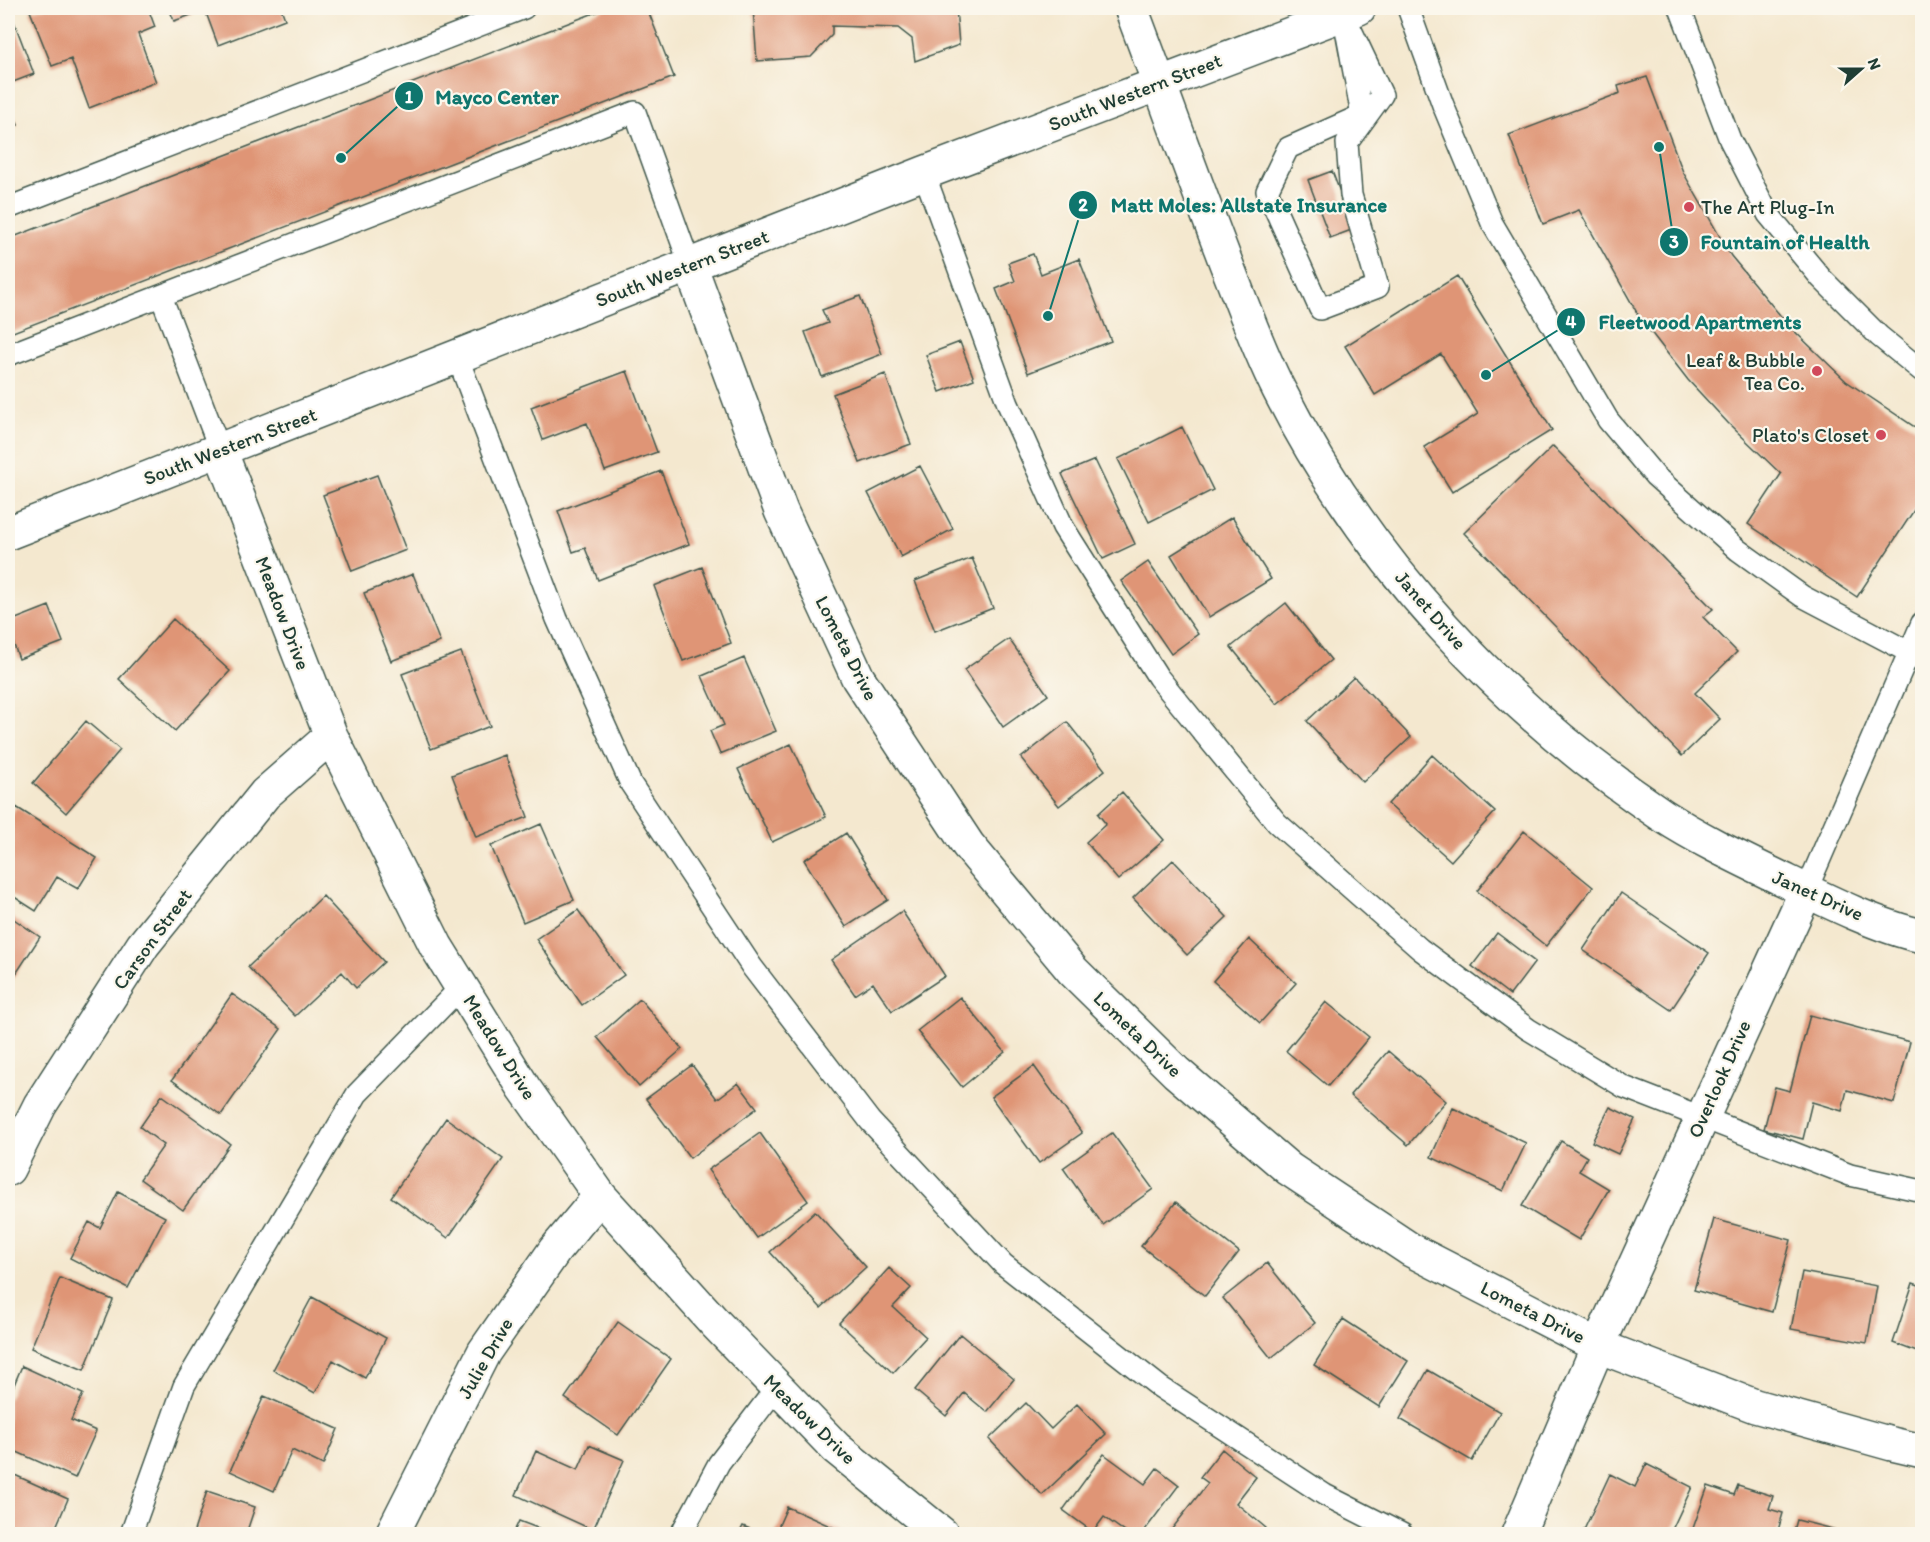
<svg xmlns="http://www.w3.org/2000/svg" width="1930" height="1542" font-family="Itim,sans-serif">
<rect width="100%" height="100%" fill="#fbf7ec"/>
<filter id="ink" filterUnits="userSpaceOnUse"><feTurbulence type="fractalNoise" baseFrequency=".0167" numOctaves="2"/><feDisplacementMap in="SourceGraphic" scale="12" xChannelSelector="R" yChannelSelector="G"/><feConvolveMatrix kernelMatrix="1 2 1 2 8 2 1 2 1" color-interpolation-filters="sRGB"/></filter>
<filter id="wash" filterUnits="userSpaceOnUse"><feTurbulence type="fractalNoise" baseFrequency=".008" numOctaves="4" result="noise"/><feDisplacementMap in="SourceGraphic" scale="24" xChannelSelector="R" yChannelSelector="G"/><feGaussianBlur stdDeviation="1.35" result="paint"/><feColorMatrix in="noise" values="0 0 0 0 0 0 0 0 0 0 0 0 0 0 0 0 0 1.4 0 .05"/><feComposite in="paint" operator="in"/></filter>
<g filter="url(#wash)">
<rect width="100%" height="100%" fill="#f4e8cf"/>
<g id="blocks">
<path fill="#df9576" d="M40,8H148L155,27L138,34L156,82L89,108L71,59L52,66L30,11Z
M169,8H281L285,19L218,45L205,10L174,21Z
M607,8H647L674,77L8,334V239Z
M753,8H956L959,45L915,61L912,39L898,28L832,26V35L811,57L757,61Z
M13,19L34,74L8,84V21Z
M1647,77L1683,172L1731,256L1789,326L1846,381L1922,432V498L1857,597L1748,524L1781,474L1728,423L1688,380L1640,318L1579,210L1543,224L1509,135L1620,93L1618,86Z
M8,99L18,125L8,129Z
M1332,171L1354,229L1330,238L1308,180Z
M1033,254L1041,274L1079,259L1111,341L1028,373L996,289L1015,281L1008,263Z
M1457,276L1552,430L1452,492L1424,447L1478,414L1441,354L1375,395L1345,346Z
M860,296L882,354L822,377L805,332L828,323L822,310Z
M960,342L974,379L940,392L926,355Z
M627,371L657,452L605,471L587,423L543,440L531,407Z
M885,374L911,444L860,463L833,394Z
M1182,427L1213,490L1149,522L1118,459Z
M1553,446L1713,609L1703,617L1737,652L1695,693L1720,719L1682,756L1464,533Z
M1095,460L1135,544L1103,559L1062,474Z
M920,466L953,529L901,557L868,493Z
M661,471L689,544L598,580L585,548L573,552L558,511Z
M377,475L406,550L352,571L323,495Z
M1232,517L1271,579L1209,617L1171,555Z
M972,558L993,608L935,631L915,581Z
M1148,562L1198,634L1171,654L1121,581Z
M702,567L731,643L683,661L654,586Z
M413,574L440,642L391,661L364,593Z
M1286,603L1331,660L1277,704L1231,647Z
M49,606L63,642L19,659L8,628V622Z
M173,619L230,671L175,731L119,679Z
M1009,639L1048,695L1003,727L964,670Z
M461,652L490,726L431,749L402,674Z
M744,658L776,731L720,754L710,731L724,725L702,676Z
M1354,677L1411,737L1363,782L1307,721Z
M86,721L120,750L66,813L33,783Z
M1067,722L1105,770L1059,806L1021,758Z
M791,744L826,817L772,842L738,769Z
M505,755L528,817L476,837L452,775Z
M1432,755L1495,812L1451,861L1388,804Z
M1122,792L1164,840L1118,880L1086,842L1106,824L1098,814Z
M16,807L97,858L78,889L57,877L36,911L8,893V821Z
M541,824L574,900L523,922L491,846Z
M1524,831L1593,887L1546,946L1477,891Z
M846,833L888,900L846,927L804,860Z
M1173,860L1227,917L1187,955L1133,898Z
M1621,893L1709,953L1671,1010L1583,950Z
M323,896L384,962L356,988L342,972L295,1016L248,967Z
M578,910L624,975L582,1005L536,939Z
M902,911L945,976L892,1011L873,983L855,995L831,960Z
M8,915L40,937L8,986Z
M1497,933L1535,962L1510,995L1472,966Z
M1249,939L1296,983L1260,1023L1213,981Z
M232,994L281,1029L221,1115L172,1080Z
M960,997L1005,1052L962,1087L917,1031Z
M640,999L682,1049L639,1087L597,1037Z
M1326,1002L1369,1037L1328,1086L1286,1051Z
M1810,1015L1910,1042L1894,1103L1847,1090L1842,1111L1812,1102L1803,1139L1764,1129L1775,1087L1790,1091Z
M1388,1051L1446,1101L1408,1145L1350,1095Z
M692,1065L717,1099L738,1083L757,1108L690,1158L646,1099Z
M1034,1066L1082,1133L1039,1163L991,1097Z
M162,1095L230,1144L183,1210L140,1179L164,1145L140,1127Z
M1610,1107L1635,1119L1618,1154L1592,1142Z
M1453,1108L1526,1143L1503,1191L1431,1157Z
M446,1118L503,1159L448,1238L391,1197Z
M760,1133L808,1201L757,1238L708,1170Z
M1112,1133L1153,1189L1103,1225L1063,1168Z
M1561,1141L1587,1157L1579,1171L1609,1189L1579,1240L1522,1206Z
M118,1192L165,1217L128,1288L70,1258L89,1222L100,1228Z
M1176,1202L1239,1252L1205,1296L1141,1246Z
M815,1211L866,1267L821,1308L770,1252Z
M1714,1219L1791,1240L1772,1312L1694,1290Z
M1267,1263L1315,1323L1271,1358L1223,1298Z
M889,1268L911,1288L893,1307L926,1337L893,1373L839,1323Z
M1802,1272L1877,1286L1867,1343L1791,1329Z
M60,1278L113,1300L84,1370L31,1348Z
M1913,1283L1922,1286V1354L1893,1343Z
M312,1297L386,1338L365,1378L333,1360L315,1393L273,1370Z
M1343,1319L1408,1361L1379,1407L1314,1365Z
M618,1322L671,1359L618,1435L565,1398Z
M960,1334L1014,1379L987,1412L964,1393L946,1416L915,1390Z
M22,1366L83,1394L71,1420L96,1431L75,1478L8,1448V1399Z
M1428,1370L1500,1412L1472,1461L1400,1419Z
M264,1396L338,1429L323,1465L292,1450L274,1491L230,1471Z
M1026,1403L1051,1429L1077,1404L1106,1434L1042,1495L989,1439Z
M589,1445L624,1460L593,1530L516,1495L536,1451L578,1470Z
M1222,1449L1256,1477L1236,1503L1266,1528L1261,1534H1168L1208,1483L1200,1477Z
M1104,1454L1145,1484L1157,1468L1179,1485L1142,1534H1128L1104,1517L1093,1532L1063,1510Z
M1646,1464L1692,1487L1670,1534H1588L1583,1532L1610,1474L1635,1487Z
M8,1472L68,1499L53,1534H8Z
M1738,1485L1773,1496L1769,1509L1783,1513L1777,1534H1691L1708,1486L1734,1495Z
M207,1491L255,1507L246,1534H193Z
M787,1507L848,1534H775Z
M1797,1520L1852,1534H1793Z
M519,1521L553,1534H513Z
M743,1526L762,1534H739Z"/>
</g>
</g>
<g filter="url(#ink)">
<use href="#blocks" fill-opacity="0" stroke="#3f574b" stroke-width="1.5"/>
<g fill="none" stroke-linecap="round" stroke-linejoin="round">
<g stroke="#3f574b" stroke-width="24">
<path id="service" d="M1408,8L1443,105L1492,223L1608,420L1655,476L1738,550L1802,596L1922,659
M1680,8L1730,140L1768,214L1821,278L1879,336L1922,371
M1343,13L1382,95L1347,143L1351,195L1378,287L1320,309L1267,191L1288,148L1362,115Z
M924,173L1008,404L1063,527L1158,677L1277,823L1420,949L1528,1029L1624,1087L1850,1175L1922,1191
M8,208L524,8
M161,296L220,450
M8,355L635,112L690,265
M457,356L557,619L631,784L752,967L870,1121L1003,1264L1160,1387L1325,1495L1402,1534
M1806,891L1922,623
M131,1534L184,1386L357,1094L462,986
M681,1534L719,1463L777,1387"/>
</g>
<g stroke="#3f574b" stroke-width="36">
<path id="minor" d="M690,265L781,511L858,678L968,845L1073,971L1176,1072L1289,1169L1411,1250L1598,1346L1755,1406L1892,1444L1922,1451
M220,450L331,736L436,946L524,1088L600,1196L716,1324L836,1448L942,1534
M8,1169L40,1105L143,945L265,794L331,736
M392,1534L484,1352L555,1250L600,1196"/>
</g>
<g stroke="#3f574b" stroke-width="36">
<path id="tertiary" d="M1159,83C1181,143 1203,203 1226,263C1243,306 1258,349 1279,390C1366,562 1503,708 1662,815C1699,839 1739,858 1778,877C1821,898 1876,926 1922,936
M1518,1534L1598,1346L1806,891"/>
</g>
<g stroke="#3f574b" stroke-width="36">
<path id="secondary" d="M1131,8L1159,83
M8,533L924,173L1359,8"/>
</g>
<use href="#service" stroke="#fff" stroke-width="21"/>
<use href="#minor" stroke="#fff" stroke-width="33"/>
<use href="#tertiary" stroke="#fff" stroke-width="33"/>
<use href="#secondary" stroke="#fff" stroke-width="33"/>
</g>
</g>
<g fill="#d1495b" stroke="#fbf7ec" stroke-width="2">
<circle cx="1689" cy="207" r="6"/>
<circle cx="1817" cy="371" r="6"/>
<circle cx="1881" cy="435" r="6"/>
</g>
<g text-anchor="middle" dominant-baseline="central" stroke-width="4.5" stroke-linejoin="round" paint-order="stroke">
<g font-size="20" fill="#1f3d34" stroke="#fbf7ec">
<text transform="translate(1135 92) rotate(-21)">South Western Street</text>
<text transform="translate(682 268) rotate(-21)">South Western Street</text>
<text transform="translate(230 446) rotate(-21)">South Western Street</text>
<text transform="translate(1431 610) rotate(49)">Janet Drive</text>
<text transform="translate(283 613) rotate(69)">Meadow Drive</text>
<text transform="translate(847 648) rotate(63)">Lometa Drive</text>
<text transform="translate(1818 895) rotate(24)">Janet Drive</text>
<text transform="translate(152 939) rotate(-54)">Carson Street</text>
<text transform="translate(1138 1034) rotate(44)">Lometa Drive</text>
<text transform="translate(500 1047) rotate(58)">Meadow Drive</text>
<text transform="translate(1719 1079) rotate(-66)">Overlook Drive</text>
<text transform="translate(1533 1312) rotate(27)">Lometa Drive</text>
<text transform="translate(485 1358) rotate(-60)">Julie Drive</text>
<text transform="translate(810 1419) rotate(44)">Meadow Drive</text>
</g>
<g font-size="20" fill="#1f3d34" stroke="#fbf7ec" text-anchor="end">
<text x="1701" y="207" text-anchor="start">The Art Plug-In</text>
<text x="1805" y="360">Leaf &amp; Bubble<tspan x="1805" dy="23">Tea Co.</tspan></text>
<text x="1869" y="435">Plato's Closet</text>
</g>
</g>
<path fill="none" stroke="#0f766e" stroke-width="2" d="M341 158L409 96M1048 316L1083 205M1659 147L1674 242M1486 375L1571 322"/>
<g fill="#0f766e" stroke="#fbf7ec" stroke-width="2">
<circle cx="341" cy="158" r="6"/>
<circle cx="1048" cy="316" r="6"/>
<circle cx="1659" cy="147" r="6"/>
<circle cx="1486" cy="375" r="6"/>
<circle cx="409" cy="96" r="15"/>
<circle cx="1083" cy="205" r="15"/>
<circle cx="1674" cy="242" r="15"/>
<circle cx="1571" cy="322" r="15"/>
</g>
<g font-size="18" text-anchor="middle" font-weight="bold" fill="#fff">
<text x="409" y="103">1</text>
<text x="1083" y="211">2</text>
<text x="1674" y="248">3</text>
<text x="1571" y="328">4</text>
</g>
<g font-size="21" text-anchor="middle" font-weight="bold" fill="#0f766e" stroke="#fbf7ec" stroke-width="4.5" stroke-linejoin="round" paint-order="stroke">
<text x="497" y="104">Mayco Center</text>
<text x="1249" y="212">Matt Moles: Allstate Insurance</text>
<text x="1785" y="249">Fountain of Health</text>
<text x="1700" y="329">Fleetwood Apartments</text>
</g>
<rect width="1930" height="1542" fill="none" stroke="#fbf7ec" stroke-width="30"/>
<g transform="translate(1861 69) rotate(69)" stroke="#fbf7ec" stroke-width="4.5" paint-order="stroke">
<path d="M0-4.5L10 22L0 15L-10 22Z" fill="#1f3d34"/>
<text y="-9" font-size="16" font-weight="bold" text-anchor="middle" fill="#1f3d34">N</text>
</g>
</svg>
